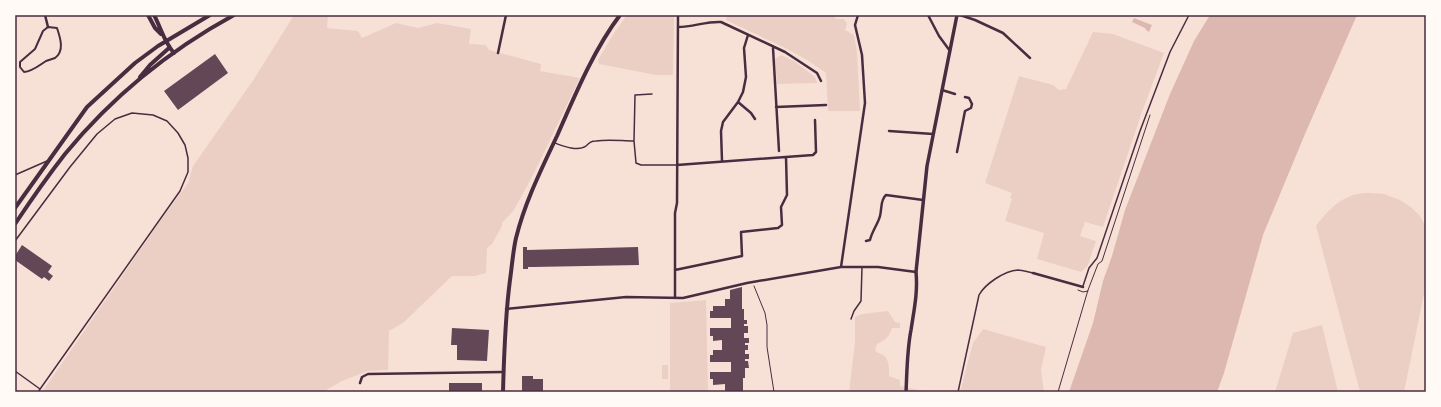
<svg xmlns="http://www.w3.org/2000/svg" width="1441" height="407" font-family="'PT Sans Narrow',sans-serif">
<rect width="100%" height="100%" fill="#f7e1d7"/>
<path fill="#ebcfc5" d="M294,15H328L327,28L358,31L362,38L396,23L418,28L437,23L471,29L469,44L486,45L489,50L541,64L540,71L580,78L533,175L514,210L502,223V226L492,244L487,248L486,273L475,276H452L403,323L389,331L388,370L368,371L342,381L323,392H42L158,224L188,183L193,166L254,79Z
M627,15H674L673,75H656L599,64L598,60L614,33Z
M727,15H832L837,19H844L847,24L845,30L854,35L857,52L860,111H828L826,73C796,50 760,37 726,20Z
M1093,32L1113,34L1164,53L1142,112L1103,227L1085,222L1080,236L1096,241L1088,265L1081,272L1037,259L1044,233L1005,221L1012,199L1010,198L1012,193L985,183L1019,76L1053,85L1059,90L1066,89Z
M781,55L794,61L815,77L817,83L777,84L775,59Z
M1370,193L1384,194L1400,200L1411,207L1420,216L1426,227V284L1404,392H1360L1316,226C1325,214 1336,201 1351,196C1357,193 1364,193 1370,193Z
M706,300L708,392H670V303Z
M888,311L895,322L900,323V328H892C889,337 886,340 877,344L875,350C877,353 880,353 883,355C890,360 889,369 889,376L900,380V386L928,392H849L855,342V317L862,314Z
M1322,325L1338,392H1275L1293,333Z
M983,329L1046,347L1041,370L1044,392H960L973,343Z
M662,365H668V379H662Z"/>
<path fill="#dcb8b0" d="M1210,15H1357L1305,134L1263,235L1224,373L1217,392H1069L1093,323L1103,281L1112,256L1125,210L1170,94L1194,41Z
M1134,18L1152,25L1149,32L1146,30L1145,28L1132,22Z"/>
<path fill="#644757" d="M215,54L228,73L178,110L164,91Z
M22,245L52,266L48,272L53,276L49,281L44,277L42,279L15,260V256Z
M523,247H527V250L638,247L639,265L533,267H528V269H523Z
M742,287V309H744V320H747V324H744V326H748V333H744V338H749V343H745V345H748V350H745V354H749V359H745V361H748L749,368H745V378H743V392H731L725,391V384L713,385V379H710V372H731V362H710V355H713V350H722V340L713,341V336H710V328H731V318H710V311H713V306H725V299H730V290Z
M452,328L489,330L487,361L457,360V345H451Z
M522,376H533V379H543V392H522Z
M449,383H482V392H449Z"/>
<g fill="none" stroke-linecap="round" stroke-linejoin="round">
<path stroke="#4a2c40" stroke-width="1" d="M754,286L765,313L767,325V347L774,392
M1078,290L1083,292L1088,291
M1058,392L1088,290L1098,264L1102,261L1150,115"/>
<path stroke="#4a2c40" stroke-width="1.5" d="M652,94L635,95L634,141L636,163L641,165H677
M555,143C563,146 578,152 586,146C589,143 591,141 596,141C609,139 622,141 634,141
M15,175L47,161
M15,241L70,167L97,134L115,119L132,113L153,115L167,121L178,133L185,145L188,158V172L180,191L38,392
M1083,286L1089,268L1097,258L1140,131L1170,52L1189,15
M851,319L854,311L861,301L862,267
M15,371L40,389
M958,392L979,295C985,284 1004,271 1018,270C1022,270 1028,272 1033,273"/>
<path stroke="#4a2c40" stroke-width="2" d="M48,27L57,28C60,37 65,51 55,58C52,59 49,60 46,61C38,66 33,71 24,72L20,67V62L35,49L43,31Z"/>
<path stroke="#4a2c40" stroke-width="2.5" d="M45,15L48,27
M928,15L939,36L950,51
M960,15L975,20L1003,33L1030,58
M678,27C693,27 707,21 721,22L785,52L817,73L821,81
M773,48L779,151
M498,53L506,15
M942,90L955,94
M738,102L751,113L755,119
M776,107L826,105
M889,131L933,134
M957,152L965,111L971,108L972,104L969,98L965,97
M722,161L721,131L723,122L738,102L743,92L746,77L744,48L748,35
M677,165L813,155L816,152L815,120
M866,241L870,240C872,231 878,224 880,216C882,209 880,200 886,195L923,200
M841,267L865,103L862,55L855,25L858,15
M675,270L742,256L741,232L778,228L782,225L781,207L787,195L786,157
M1033,273L1083,287
M675,298V213L677,203L678,15
M506,309L626,297L683,298L747,283L841,267H878L916,272
M360,383L362,377L368,374L503,372"/>
<path stroke="#4a2c40" stroke-width="3.5" d="M906,392C907,372 907,350 911,330C914,310 918,292 916,272L927,166L957,15"/>
<path stroke="#4a2c40" stroke-width="4" d="M148,15L155,28L161,34
M154,15C161,28 164,42 174,53
M140,77L150,65L169,48
M15,208L87,107L135,63L158,46L210,15
M15,224C31,200 47,177 65,154C111,98 170,50 234,15
M503,392C504,354 505,317 510,280C512,266 513,251 516,238C525,202 541,170 557,136C575,95 593,51 620,15"/>
</g>
<rect width="1441" height="407" fill="none" stroke="#fffaf5" stroke-width="32"/>
<rect x="16" y="16" width="1409" height="375" fill="none" stroke="#4a2c40" stroke-width="1.5"/>
</svg>
